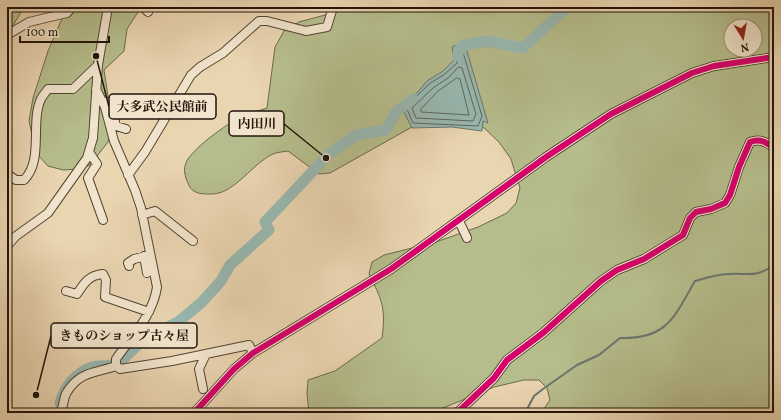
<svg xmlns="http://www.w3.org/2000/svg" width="781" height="420" font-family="Vollkorn,'Noto Serif JP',serif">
<rect width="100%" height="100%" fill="#ead5b1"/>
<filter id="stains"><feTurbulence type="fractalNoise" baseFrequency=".005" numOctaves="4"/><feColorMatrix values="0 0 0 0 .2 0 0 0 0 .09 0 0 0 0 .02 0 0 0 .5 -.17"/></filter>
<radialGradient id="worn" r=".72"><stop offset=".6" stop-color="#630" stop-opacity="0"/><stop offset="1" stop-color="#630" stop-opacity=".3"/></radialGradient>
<path fill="#b6bd8c" stroke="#6c684c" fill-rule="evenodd" d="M7,7H24L8,34H7Z
M67,7H136L138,12L127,29L124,51L104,70L112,122L108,142L90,165L78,169L63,170L48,166L36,153L29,121L33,98L48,51Z
M334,7H774V413H541L550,400L547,388L539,380H524L494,387L431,413H309L307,393L308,380L335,371L382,338C386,308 382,300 369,274L372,262L384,255L436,242L478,227L507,213L516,203L520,188L511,159L499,142L482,126L468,118L412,127L330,173L319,174L288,151C283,152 277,152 273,154C253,163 235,193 213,194C203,194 192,195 188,183C185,177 183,169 186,163C190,150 228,123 241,117C249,113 259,111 267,108L275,47L284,31L299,22L325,15L334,10ZM731,26H755V50H731Z"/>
<path fill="#98b8b1" stroke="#68766f" d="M464,41L488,123L483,121L482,131L452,127L412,128L401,106L418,92L427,81L443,71L454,60L452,47Z"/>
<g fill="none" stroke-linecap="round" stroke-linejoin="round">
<path stroke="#5c665e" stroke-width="1" d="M460,48L462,49L482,116L478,126L413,123L406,107L429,84L445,74L457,63V50Z
M459,67L462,68L476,114L473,121L416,118L412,108L433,88L448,78Z
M457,78L460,79L469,115L421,112V109L437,92Z"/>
<path stroke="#68766f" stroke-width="2" d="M525,413L534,396L543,389L577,365L599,355L620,338C668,339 674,317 695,281C706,278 718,274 729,274C749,273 756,278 774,265"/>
<path stroke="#98b8b1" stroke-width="11" d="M457,56L461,46L487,41L523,48L567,7
M121,361L144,339L178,322L201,303L221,281L230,265L269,230L265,222L330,153L356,135L386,130L396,112L413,99
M60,403C65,386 74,374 92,367C98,365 104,367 111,365"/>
<g stroke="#534434" stroke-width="10">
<path id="minor" d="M143,7L148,12
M7,35L29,22L67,13L72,7
M96,89L105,107L114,141L135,190L141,208L157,287C153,315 132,336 116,359V366
M103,102H110L116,126L126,129
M89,152L97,164L88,178L103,220
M7,174L16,180H24C44,160 30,122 41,99C43,95 46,92 48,89H73L98,65
M128,175L145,152L191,75L200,67L223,53L259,21H267L306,31L327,27L333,7
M142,215L155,211L193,241
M459,221L467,238
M7,246L16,236L48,213L87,158L93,138L98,65L108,7
M144,256L147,273
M129,266L128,263L134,259L150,255
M66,291L77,294C84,283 89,275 103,274L106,280L105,297L149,312
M203,389L199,369L206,354
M60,413C64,407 63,398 67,392C80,371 96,373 116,366L120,369L172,361L249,345L253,353
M194,413L234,369L253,353L391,269L546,157L611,114L692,73L714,66L774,57
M457,413L494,378L507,360L543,333L601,281L617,270L644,259L683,235L690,218L696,212L711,209L725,203L730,195L739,167L750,142C760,138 766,142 774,148"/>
</g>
<use href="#minor" stroke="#f1e4cc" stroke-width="8"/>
<g stroke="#f1e4cc" stroke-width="8">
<path id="cycleway" d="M194,413L234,369L253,353L391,269L546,157L611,114L692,73L714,66L774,57
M457,413L494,378L507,360L543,333L601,281L617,270L644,259L683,235L690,218L696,212L711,209L725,203L730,195L739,167L750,142C760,138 766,142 774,148"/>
</g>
<use href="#cycleway" stroke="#d6006c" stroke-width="6"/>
</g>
<path fill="none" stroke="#21140b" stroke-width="1.5" d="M96 56L109 107M326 158L284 124M36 395L51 336"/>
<g fill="#21140b" stroke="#f1e4cc" stroke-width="1.5">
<circle cx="96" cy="56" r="4"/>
<circle cx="326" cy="158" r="4"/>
<circle cx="36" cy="395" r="4"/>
</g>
<g fill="#f1e4cc" stroke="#21140b" stroke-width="1.5">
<rect x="109" y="94" width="107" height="25" rx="4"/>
<rect x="229" y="111" width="55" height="25" rx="4"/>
<rect x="51" y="323" width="146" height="25" rx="4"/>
</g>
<g font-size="13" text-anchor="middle" font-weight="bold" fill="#21140b">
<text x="162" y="111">大多武公民館前</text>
<text x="257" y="128">内田川</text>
<text x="124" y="340">きものショップ古々屋</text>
</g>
<rect width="781" height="420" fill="none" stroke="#ead5b1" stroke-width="24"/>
<rect x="8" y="8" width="765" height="404" fill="none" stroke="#21140b" stroke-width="2"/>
<rect x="12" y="12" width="757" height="396" fill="none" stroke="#21140b"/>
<g transform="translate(743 38) rotate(169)"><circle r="19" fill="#f1e4cc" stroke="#9e917f"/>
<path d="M0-3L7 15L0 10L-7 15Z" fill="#8f2418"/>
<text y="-6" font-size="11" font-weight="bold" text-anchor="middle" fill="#21140b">N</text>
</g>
<path d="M20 36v6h89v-6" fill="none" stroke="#21140b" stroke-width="2"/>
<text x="26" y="36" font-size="12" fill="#21140b" stroke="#f1e4cc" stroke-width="3" paint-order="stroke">100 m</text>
<rect width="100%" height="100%" filter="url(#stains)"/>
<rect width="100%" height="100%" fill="url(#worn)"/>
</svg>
